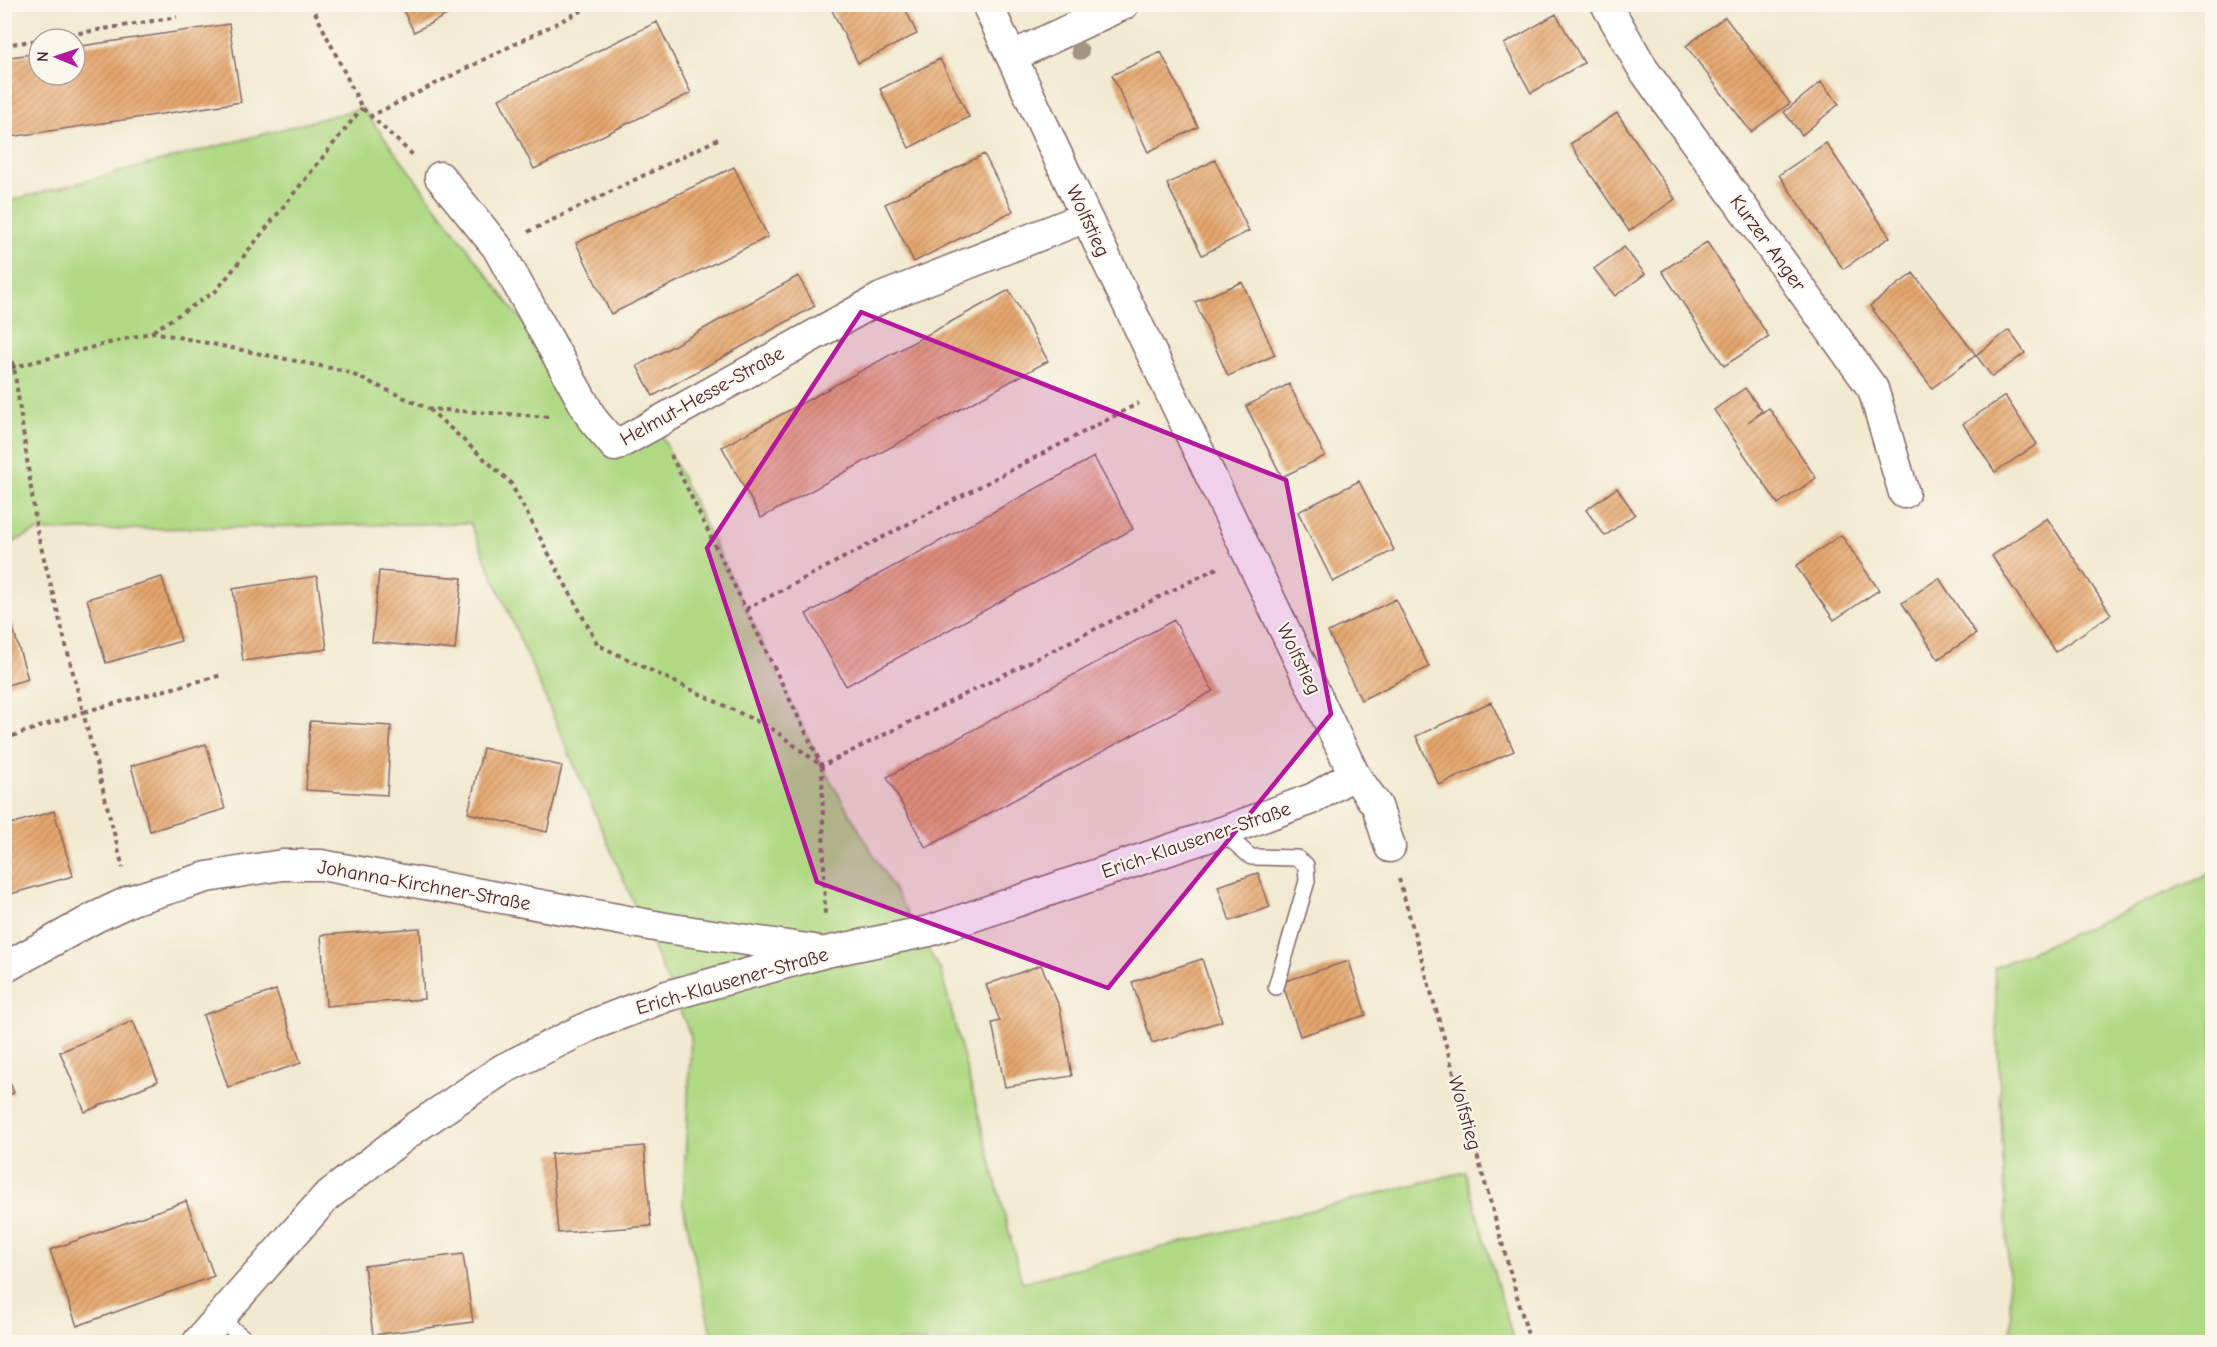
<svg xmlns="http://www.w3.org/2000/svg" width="2217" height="1347" font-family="'Comic Neue',sans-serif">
<defs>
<pattern id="building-hatch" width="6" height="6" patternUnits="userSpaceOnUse" patternTransform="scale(1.5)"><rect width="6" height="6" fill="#e5a76e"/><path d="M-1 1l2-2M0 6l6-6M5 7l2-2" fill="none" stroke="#bc875b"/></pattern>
</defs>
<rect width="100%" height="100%" fill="#fbf7ec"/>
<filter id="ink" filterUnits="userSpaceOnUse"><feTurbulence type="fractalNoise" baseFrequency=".0167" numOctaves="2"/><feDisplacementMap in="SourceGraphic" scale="12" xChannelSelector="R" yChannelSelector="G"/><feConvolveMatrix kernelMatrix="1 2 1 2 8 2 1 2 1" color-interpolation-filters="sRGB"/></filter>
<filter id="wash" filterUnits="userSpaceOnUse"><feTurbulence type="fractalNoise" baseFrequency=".008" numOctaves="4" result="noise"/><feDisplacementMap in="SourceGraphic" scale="24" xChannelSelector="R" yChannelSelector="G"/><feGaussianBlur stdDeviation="1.35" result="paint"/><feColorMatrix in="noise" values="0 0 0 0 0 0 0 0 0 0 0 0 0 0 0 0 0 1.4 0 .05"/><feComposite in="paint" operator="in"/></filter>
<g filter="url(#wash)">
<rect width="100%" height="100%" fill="#f1e9d0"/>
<path fill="#b0d984" stroke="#7d7c58" stroke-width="1.5" d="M362,108L615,445L655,422L822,766L941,971L1022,1282L1465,1172L1514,1342H713L683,1205L691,1036L470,523L37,531L5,546V202Z
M2212,873V1342H2012L1994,968Z"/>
<g id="blocks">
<path fill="url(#building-hatch)" d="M400,4H468L414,32Z
M829,4H903L917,34L858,63Z
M1556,14L1584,63L1531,93L1504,44Z
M1725,17L1790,103L1751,132L1686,46Z
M657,22L691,93L534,169L499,99Z
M229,24L241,102L4,138V58L39,53V75H75V47Z
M1161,52L1198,127L1148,152L1112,75Z
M940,59L969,117L909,148L880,89Z
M1821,82L1839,104L1802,135L1784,112Z
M1617,113L1675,199L1629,231L1570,144Z
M1826,143L1890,237L1843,269L1779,175Z
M984,154L1013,211L914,262L885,204Z
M1215,160L1249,231L1202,255L1167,184Z
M734,167L768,237L611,314L576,243Z
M1707,242L1769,337L1724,366L1662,271Z
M1624,247L1645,274L1615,296L1594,269Z
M1913,273L1976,355L1932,388L1870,306Z
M798,276L815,306L653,396L637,366Z
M1242,282L1275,355L1228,376L1195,302Z
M1009,290L1048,361L761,518L722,447Z
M2009,330L2025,353L1992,377L1976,355Z
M1289,384L1325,456L1282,477L1246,406Z
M1745,388L1762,411L1748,422L1769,408L1816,478L1778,504L1714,410Z
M2005,396L2037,444L1995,472L1963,424Z
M1094,457L1133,529L846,686L806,614Z
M1359,481L1394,550L1333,582L1298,512Z
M1617,488L1635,514L1605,536L1586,510Z
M2047,518L2111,614L2055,652L1992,556Z
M1841,535L1879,590L1834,620L1796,566Z
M379,571L462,578L455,650L372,642Z
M317,576L327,649L243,661L233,589Z
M162,577L181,641L106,663L87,599Z
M1939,578L1976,634L1938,659L1902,603Z
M1396,599L1429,667L1361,700L1328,632Z
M9,615L28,679L4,686V616Z
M1174,620L1213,691L926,848L887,777Z
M1491,702L1514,751L1439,785L1416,736Z
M310,721L391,726L387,795L306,790Z
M206,744L225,809L150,831L131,766Z
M483,748L562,766L547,832L468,813Z
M54,811L73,876L4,896V826Z
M1258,873L1270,907L1230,921L1218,886Z
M420,928L424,999L326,1006L321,935Z
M1202,959L1222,1021L1152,1043L1132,982Z
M1349,961L1366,1015L1300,1036L1282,982Z
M1041,965L1060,1008L1072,1076L1005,1087L992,1023L1000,1021L986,985Z
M276,990L301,1063L228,1087L203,1015Z
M133,1021L158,1081L85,1112L60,1052Z
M4,1067L14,1093L4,1096Z
M644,1146L651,1226L558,1233L551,1154Z
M186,1201L214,1276L77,1326L50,1250Z
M463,1254L473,1322L373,1335L364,1266Z"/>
</g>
</g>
<g filter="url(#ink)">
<use href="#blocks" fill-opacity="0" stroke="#846665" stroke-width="1.5"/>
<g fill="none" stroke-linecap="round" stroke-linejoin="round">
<g stroke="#846665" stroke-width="18">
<path id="service" d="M1222,832L1251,857L1297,858L1306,865L1307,881L1276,987
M220,1319L249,1342"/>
</g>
<g stroke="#846665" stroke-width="33">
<path id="minor" d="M987,4L1086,217L1354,774L1377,806L1390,847
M1606,4L1643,69L1873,389L1904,493
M1013,56L1124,4
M440,177L497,247L593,420L615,446L881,298L1086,217
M4,968L96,917L132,900L207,877L282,865H321L666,928L814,950
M198,1342L326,1197L415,1128L503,1069L592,1025L667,996L826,952L929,931L1222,832L1314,798L1354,774"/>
</g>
<path stroke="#846665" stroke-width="4" stroke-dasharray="4.5 4.5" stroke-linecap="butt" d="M311,4L362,108L413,155
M43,39L177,17
M4,45L39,40
M369,117L595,4
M528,232L718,139
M153,331L216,291L362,108
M4,345L14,367L37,531L83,712L222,675
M4,373L14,367L153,332L345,371L429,409L552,417
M429,409L510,482L598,645L771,728L822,766L825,918
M671,455L822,766L1217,568
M746,609L1139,403
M4,739L83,712L123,868
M1399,879L1530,1342"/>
<use href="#service" stroke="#fff" stroke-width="15"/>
<use href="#minor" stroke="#fff" stroke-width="30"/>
</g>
<circle fill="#a39481" cx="1080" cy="51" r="9"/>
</g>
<path fill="#b5179e" fill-opacity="0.2" stroke="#b5179e" stroke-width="4.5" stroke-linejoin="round" d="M861,312L1286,480L1331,714L1108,988L817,882L707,548Z"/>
<g text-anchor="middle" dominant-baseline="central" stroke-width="4.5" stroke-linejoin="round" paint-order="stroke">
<g font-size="20" fill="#4a1f2b" stroke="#fbf7ec">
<text transform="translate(1088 221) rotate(65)">Wolfstieg</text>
<text transform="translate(1768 243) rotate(54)">Kurzer Anger</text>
<text transform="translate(702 396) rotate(-29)">Helmut-Hesse-Straße</text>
<text transform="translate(1299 659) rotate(64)">Wolfstieg</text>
<text transform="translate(1196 840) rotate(-19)">Erich-Klausener-Straße</text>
<text transform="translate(424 885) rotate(10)">Johanna-Kirchner-Straße</text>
<text transform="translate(732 981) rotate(-16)">Erich-Klausener-Straße</text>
<text transform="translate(1465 1113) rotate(74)">Wolfstieg</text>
</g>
</g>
<rect width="2217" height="1347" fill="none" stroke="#fbf7ec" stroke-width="24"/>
<g transform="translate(57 57) rotate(272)"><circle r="28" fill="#fbf7ec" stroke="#b4a19f" stroke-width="1.5"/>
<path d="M0-4.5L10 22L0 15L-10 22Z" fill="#b5179e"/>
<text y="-9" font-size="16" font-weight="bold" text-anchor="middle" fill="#4a1f2b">N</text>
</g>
</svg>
